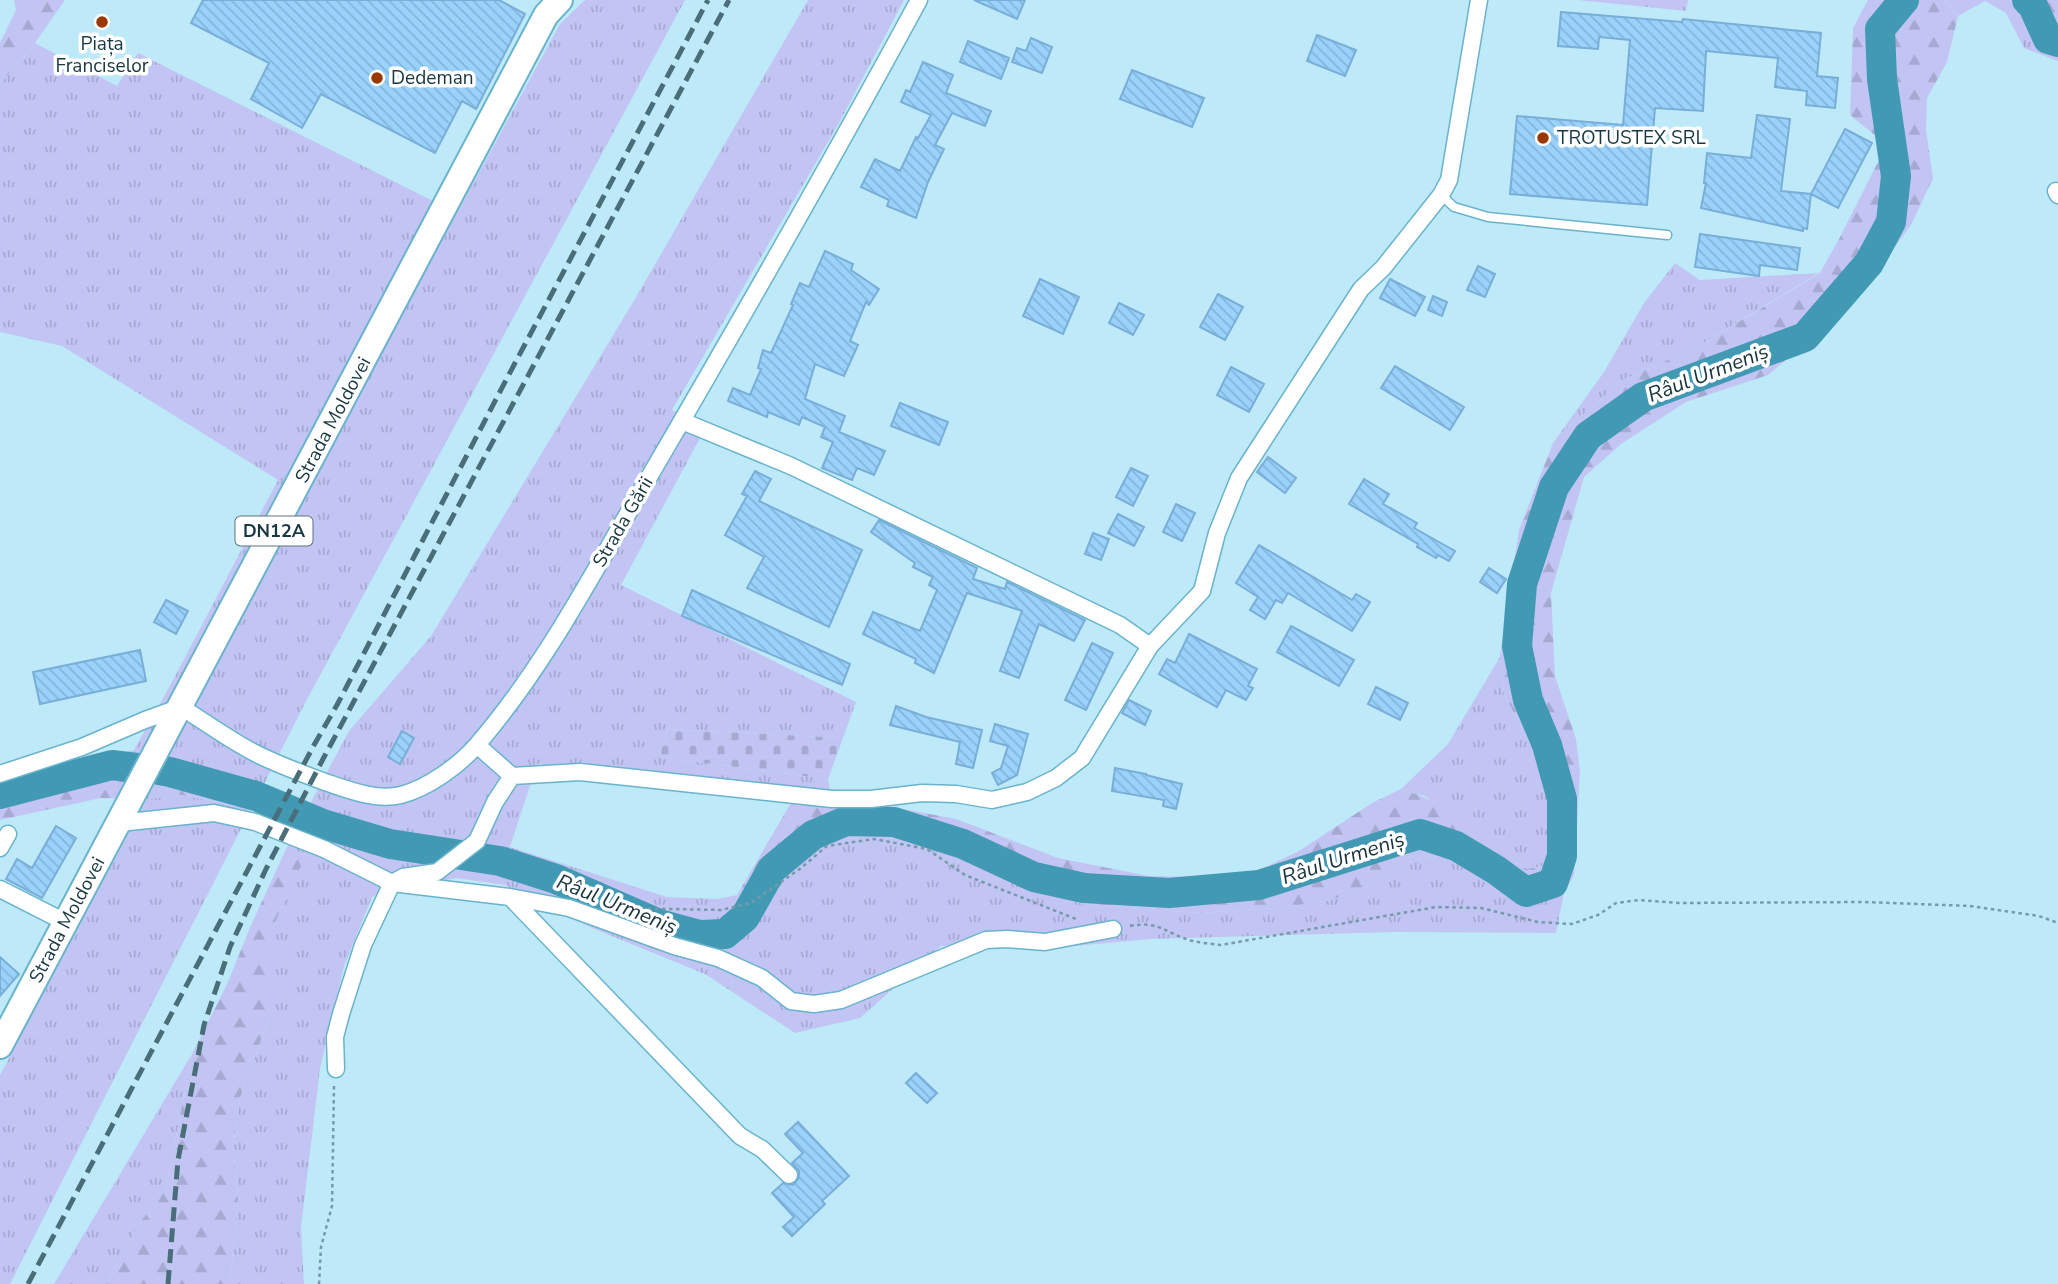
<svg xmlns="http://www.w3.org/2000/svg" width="2058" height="1284" font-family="'Nunito Sans',sans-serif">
<defs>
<pattern id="grass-tufts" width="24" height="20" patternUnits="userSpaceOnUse" patternTransform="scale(1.75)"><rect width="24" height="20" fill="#c2c5f3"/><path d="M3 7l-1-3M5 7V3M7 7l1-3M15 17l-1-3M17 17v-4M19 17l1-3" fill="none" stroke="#a6aad2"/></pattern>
<pattern id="forest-firs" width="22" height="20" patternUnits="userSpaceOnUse" patternTransform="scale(1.75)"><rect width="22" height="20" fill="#c2c5f3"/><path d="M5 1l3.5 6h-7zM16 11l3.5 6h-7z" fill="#a6aad2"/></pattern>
<pattern id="cemetery-stones" width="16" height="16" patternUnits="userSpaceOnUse" patternTransform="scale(1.75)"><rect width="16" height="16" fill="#c2c5f3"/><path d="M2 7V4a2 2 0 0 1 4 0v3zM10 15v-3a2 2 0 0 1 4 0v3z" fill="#a6aad2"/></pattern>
<pattern id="building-back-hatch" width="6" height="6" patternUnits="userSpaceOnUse" patternTransform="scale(1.75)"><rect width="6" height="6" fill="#9ad2fc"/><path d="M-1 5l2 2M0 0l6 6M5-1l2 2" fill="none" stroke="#84b5d9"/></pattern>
</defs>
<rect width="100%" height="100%" fill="#bee9f8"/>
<path fill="url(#grass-tufts)" d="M585,0H685L304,705L263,786L134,750L172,682L278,480L62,346L0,332V84L35,43L117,86L138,53L457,213L560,24Z
M808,0H904L839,123L672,410L707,425L621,585L856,702L843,738L668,729L659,757L828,779L831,797L795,796L537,764L510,847L667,897L717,899L737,895L740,900L766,906L805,852L832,836L858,832L899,833L970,862L1086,905L1202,913L1287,907L1331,900L1369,886L1412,861L1433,857L1450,856L1472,868L1543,899L1564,893L1556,933L1396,932L1151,939L1063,947L941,946L860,1018L795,1033L705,974L592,928L505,885L456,878L372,897L344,966L320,1069L301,1227L304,1284H230L238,1199L233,1146L240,1098L271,1012V931L305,855L287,847L349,731L431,636L635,299Z
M1578,0H1688L1686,11Z
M1944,0H2010L2030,29L2058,49V61L2024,48L2006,13L1985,1L1958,16Z
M1675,263L1700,280L1819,273L1695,348L1623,380L1558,436L1604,372L1644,303Z
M1500,657L1504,694L1551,784L1554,812L1553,847L1542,866L1527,869L1501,852L1425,796L1401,789L1448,744Z
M182,795L251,809L10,1284H0V1075L147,799Z
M192,1054L166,1188L156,1205L141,1220L106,1284H54Z"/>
<path fill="url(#forest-firs)" d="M14,0H65L35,43L0,84V43L16,10Z
M1868,0H1944L1958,16L1947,62L1927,98L1926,130L1933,178L1911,225L1855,301L1768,375L1686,402L1621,444L1584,477L1551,593L1555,676L1576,739L1580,772L1574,875L1564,893L1543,899L1509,891L1450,856L1433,857L1412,861L1369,886L1331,900L1287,907L1202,913L1086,905L970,862L899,833L858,832L832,836L805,852L766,906L740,900L737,895L795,796L882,805L956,819L1058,858L1149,876L1215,877L1255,872L1299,851L1372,803L1401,789C1452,803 1483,841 1527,869L1542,866L1553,847L1554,812L1551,784L1504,694L1500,657L1519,530L1553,443L1558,436L1623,380L1695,348L1820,273L1839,239L1879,160L1877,137L1850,115L1853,28Z
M2010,0H2058V49L2030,29Z
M134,750L263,786L251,809L182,795L147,799L101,798L0,820V785Z
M287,847L306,855L271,931V1012L240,1098L233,1146L238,1199L230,1284H106L141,1220L156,1205L166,1188L192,1054L228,982L251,925Z"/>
<path fill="url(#cemetery-stones)" d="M668,729L843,738L828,779L659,757Z"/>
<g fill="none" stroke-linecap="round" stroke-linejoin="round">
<path stroke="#4299b4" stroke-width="30" d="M2027,0L2033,6L2048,39L2058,42
M159,770L170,772L256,796L323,824L390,844L500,861L556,879L659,924L699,935L725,934L745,917L772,869L813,835L846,821L894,822L963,844L1034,877L1084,888L1169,893L1259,885L1420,834L1456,846L1496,870L1526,892L1553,883L1562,856V799L1547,745L1528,700L1517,646L1522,584L1554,487L1588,436L1643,397L1805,337L1869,263L1891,222L1896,176L1882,79L1880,29L1904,0
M0,794L112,765L137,768"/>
</g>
<path fill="url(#building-back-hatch)" stroke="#78aed7" stroke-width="2" d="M203,0H499L525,14L476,109L462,101L435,153L321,94L302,128L251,99L269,63L191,23Z
M974,0H1025L1017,19Z
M1561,12L1682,22L1683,19L1821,33L1817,76L1838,78L1835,108L1806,105L1807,91L1775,87L1778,58L1706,51L1703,111L1655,108L1647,205L1510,194L1517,116L1623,125L1630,40L1599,37L1598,49L1558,46Z
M1317,35L1356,50L1345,76L1307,61Z
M1031,38L1052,47L1042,73L1012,62L1017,48L1026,51Z
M968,41L1009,58L1001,79L960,62Z
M923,62L953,75L946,93L991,111L985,126L952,113L935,145L944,149L928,182L916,218L887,206L889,200L861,187L875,159L900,171L916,137L918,138L931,115L901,102L906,90L910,92Z
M1132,70L1204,98L1192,127L1120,99Z
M1757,115L1790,119L1781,191L1811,194L1807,229L1803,228V231L1701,208L1706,183H1704L1707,153L1751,158Z
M1845,129L1872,143L1838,208L1811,194Z
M1700,234L1800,248L1797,270L1760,265L1759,276L1695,267Z
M825,251L853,264L851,270L879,289L869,305L866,302L850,341L858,345L844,376L815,364L805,399L845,416L839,432L885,451L874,475L857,468L852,480L822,468L833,442L821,437L825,427L802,417L799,425L768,412L767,417L728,401L733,388L750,395L761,369L758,368L763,350L771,353L793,305L791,304L800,283L809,287Z
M1478,266L1495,274L1485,297L1467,290Z
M1040,279L1079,297L1063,334L1023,316Z
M1390,279L1425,297L1415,316L1380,298Z
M1218,294L1243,307L1225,340L1200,327Z
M1433,296L1447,302L1442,316L1428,310Z
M1119,303L1144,315L1133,335L1109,323Z
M1395,366L1464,407L1450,430L1381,388Z
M1231,367L1264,384L1249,412L1217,395Z
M900,403L948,422L939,445L891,426Z
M1268,457L1296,478L1285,493L1257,472Z
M1131,468L1148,476L1133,506L1116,497Z
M755,471L771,479L759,501L862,550L829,627L747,588L764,557L725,535L747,496L742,494Z
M1364,479L1389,494L1383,504L1417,523L1414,528L1455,551L1449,561L1438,555L1436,558L1417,547L1418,544L1349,504Z
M1176,504L1195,513L1182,541L1163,532Z
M1118,514L1144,527L1134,546L1108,533Z
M879,520L977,568L973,579L1005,589L1007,582L1085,620L1074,641L1039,624L1019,678L1000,671L1022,611L967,593L934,673L915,663L916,659L863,634L873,612L920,631L937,590L929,585L933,577L913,567L915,563L871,532Z
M1093,533L1109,539L1101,560L1085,554Z
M1259,545L1352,600L1356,594L1370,602L1352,631L1288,593L1282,603L1276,600L1265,619L1250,610L1258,597L1236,583Z
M1489,568L1506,579L1497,593L1480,582Z
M692,590L850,664L842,685L682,616Z
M166,600L188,611L176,634L154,622Z
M1291,626L1354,660L1339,686L1277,652Z
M1189,634L1257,669L1248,686L1253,688L1246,700L1226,690L1217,707L1159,674L1167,659L1175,663Z
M1092,643L1113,653L1086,710L1065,700Z
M140,650L146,681L40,704L33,672Z
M1376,687L1408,703L1400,720L1368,704Z
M1129,700L1151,711L1145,725L1122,713Z
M896,706L926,717L982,730L973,768L956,764L960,742L890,725Z
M995,724L1028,734L1017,775L998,785L992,773L1001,768L1008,746L990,741Z
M402,731L414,738L400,764L388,757Z
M1115,768L1146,774V775L1182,784L1176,809L1163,806L1164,800L1112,791Z
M56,826L76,838L42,898L6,879L17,859L32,868Z
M0,957L19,974L0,996Z
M916,1073L937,1093L927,1103L906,1083Z
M798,1122L849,1176L822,1201L825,1204L792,1236L783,1227L794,1217L772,1193L783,1183L793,1185L799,1178V1171L792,1163L803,1153L785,1134Z"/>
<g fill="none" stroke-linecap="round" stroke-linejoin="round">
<g stroke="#69b3cc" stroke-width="11">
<path id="service" d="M1441,195L1454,207L1488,217L1667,235"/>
</g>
<g stroke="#69b3cc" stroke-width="19">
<path id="minor" d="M2056,191L2058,195
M682,421L791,466L1120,625L1150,646
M477,745L512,776L580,772L832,799H871L922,793L956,794L992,800L1027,792L1056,778L1082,758L1150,646L1202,591L1217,533L1239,478L1361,289L1383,268L1441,195L1449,180L1479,0
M0,774L82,747L145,720L181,707C205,722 228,739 253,752C276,764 301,773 325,782C349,790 376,801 401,795C428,788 458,766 476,746C547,664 597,565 652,472C743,316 833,159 919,0
M119,823L214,813L255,822L324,849L392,883L510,897L569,908L674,946L718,958L762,978L791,1001L814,1004L841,1000L986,940L1007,939L1045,942L1113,929
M0,848L8,834
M0,889L65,922
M510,897L740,1136L762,1149L789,1175
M336,1069L335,1037L341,1014L363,945L392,883L403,877L437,872L477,841L495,802L512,776"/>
</g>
<g stroke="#69b3cc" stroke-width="28">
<path id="primary" d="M0,1046L546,15L560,0"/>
</g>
<path stroke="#759ba8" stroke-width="2.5" stroke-dasharray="3.5 3.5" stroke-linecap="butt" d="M620,908L721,910L751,903L801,868L827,846L874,839L927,849L965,875L1076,919
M1130,926C1160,920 1168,935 1193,941C1202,943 1212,944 1221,945L1436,907L1481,908L1538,922L1572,924L1598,915L1616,903L1639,900L1679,903L1865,902L1970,906L2039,916L2058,923
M319,1284L321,1247L332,1206L334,1086"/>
<use href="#service" stroke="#fff" stroke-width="8"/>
<use href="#minor" stroke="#fff" stroke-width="16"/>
<use href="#primary" stroke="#fff" stroke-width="24"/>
<path stroke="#4a6e79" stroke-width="5" stroke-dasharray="14 7" stroke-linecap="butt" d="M28,1284L314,745L337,705L506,380L708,0
M168,1284L178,1160L204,1025L230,947L266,869L323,759L729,0"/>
</g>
<g fill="#9b3800" stroke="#fff" stroke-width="2.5">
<circle cx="102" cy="22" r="7"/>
<circle cx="377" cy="78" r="7"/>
<circle cx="1543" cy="138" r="7"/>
</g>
<g text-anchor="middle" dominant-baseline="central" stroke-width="7" stroke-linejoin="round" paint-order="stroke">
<rect fill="#fff" stroke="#5d737a" stroke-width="2" x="235.5" y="516.5" width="77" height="29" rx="5"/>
<g font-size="18" font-weight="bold" fill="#173741">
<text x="274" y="531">DN12A</text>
</g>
<g font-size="19" fill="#173741" stroke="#fff" text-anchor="start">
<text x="102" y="44" text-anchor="middle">Piața<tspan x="102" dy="22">Franciselor</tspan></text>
<text x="391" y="78">Dedeman</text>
<text x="1557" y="138">TROTUSTEX SRL</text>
</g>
<g font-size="19" fill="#173741" stroke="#fff">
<text transform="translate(333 420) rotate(-62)">Strada Moldovei</text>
<text transform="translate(623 522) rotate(-60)">Strada Gării</text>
<text transform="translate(67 920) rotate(-62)">Strada Moldovei</text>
</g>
<g font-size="21" font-style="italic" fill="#19343d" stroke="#fff">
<text transform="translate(1708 373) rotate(-21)">Râul Urmeniș</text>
<text transform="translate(1343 858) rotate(-18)">Râul Urmeniș</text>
<text transform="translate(617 904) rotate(22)">Râul Urmeniș</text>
</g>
</g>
</svg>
